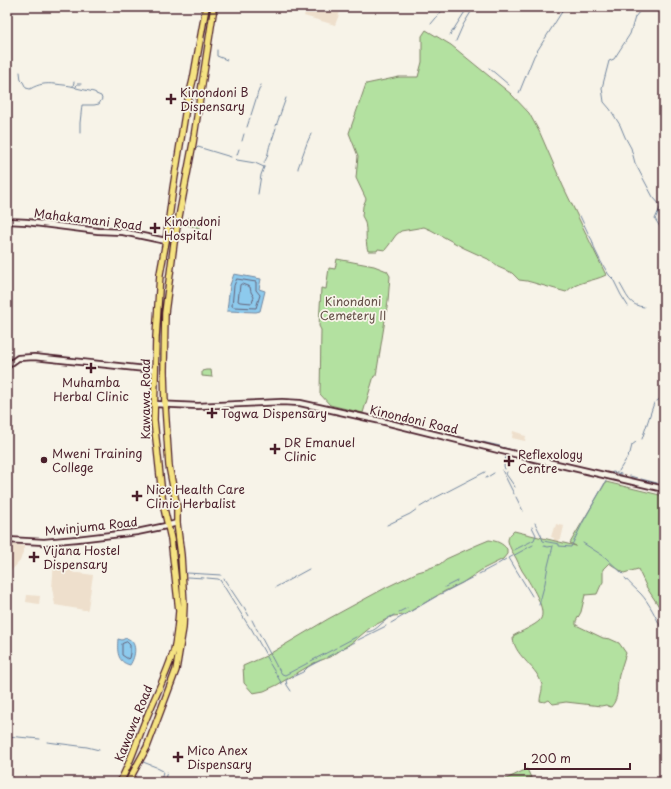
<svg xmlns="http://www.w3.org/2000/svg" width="671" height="789" font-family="'Playpen Sans',sans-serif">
<rect width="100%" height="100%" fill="#f7f3e8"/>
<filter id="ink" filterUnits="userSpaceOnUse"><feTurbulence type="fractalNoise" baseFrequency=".025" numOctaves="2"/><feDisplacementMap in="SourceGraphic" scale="8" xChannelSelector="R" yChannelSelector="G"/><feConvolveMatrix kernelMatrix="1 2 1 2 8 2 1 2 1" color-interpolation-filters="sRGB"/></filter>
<g filter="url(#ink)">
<path fill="#eedfcc" d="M307,7H342L335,25L304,16Z
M513,431L522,434V435L526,436L525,441L512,438Z
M556,524L564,526L561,539H559L558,542L553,541L554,538L551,537L554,527L555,528Z
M7,544L25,546L20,561L10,572H7Z
M54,562L61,564L63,562L74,573H79L93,575L88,608L87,610H84L55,605L52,588Z
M27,595L40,596L39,604L26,602Z"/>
<path fill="#b3e1a0" stroke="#7e8066" d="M426,30L451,45L511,94L529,113L540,133L563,186L606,275C592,282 577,281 566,292L527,281L519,280L512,273L498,267L488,259L464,248L431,230L424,227L401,231L396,235L391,242L389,245L385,250L378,249L377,251H368C364,240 369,226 362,216L363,206L366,199L356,178L358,156L349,133L366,84L399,77H418L422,62V36Z
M188,218L201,220L199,228L187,225Z
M337,259L374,266L387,271L390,276L388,301L376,376H374L363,413L330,405L320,394L321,330L319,326L321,288L326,289L329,268L335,269Z
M206,370H211L212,377L202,376V371Z
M606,482L664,496V606L660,608L647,588L638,569L624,573L609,563L603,569V582C600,586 599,590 597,594L585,595L581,612L576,621V625L603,638L610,639L619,643L626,653C624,660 621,668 619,675C616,687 620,697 611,707L608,706L606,705L601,706L566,702L553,704L549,700L545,702L540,701C540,694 544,689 541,682C535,665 513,655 513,636C520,632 536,625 540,620C548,610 530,584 525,575C521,570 519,564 516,558C513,553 509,547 508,541C508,536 511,534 514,531L576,546L570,543Z
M489,540C497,541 502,543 507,549V554L503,559L483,569L462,583L445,591L404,615L393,616L371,627L354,641L332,656L314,663L277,685L264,691L253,693L244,683L243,666L266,656L328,619L387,587L418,572L425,570L440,564L446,559L477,545Z
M527,769L533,782H500Z"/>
<path fill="#8dcaed" stroke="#72869f" d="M234,274L261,279L259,289L265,291L260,311L256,312L227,311L230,285Z
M126,638C138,641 136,656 130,665C117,662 117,651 118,639L122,640Z"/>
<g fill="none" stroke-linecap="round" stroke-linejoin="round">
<path stroke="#656379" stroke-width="1" d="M237,279L256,282V290L260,295L256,308L234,307L232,306L234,286Z
M242,284L250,287L251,292L254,297L252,303L240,302L238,301L240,285Z
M127,642L130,645V653L129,658L128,659L122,655V644Z"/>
<path stroke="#72869f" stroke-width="1" d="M643,7L635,17L630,34L614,59L609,61L602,88L604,102L610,109L620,125L625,137L631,148L635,163L645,182L653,197L661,206L655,219L664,233
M431,24L445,7
M450,35L468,7
M456,41L463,25L474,7
M217,50V56L227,60
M489,68L509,85
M20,72L21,80L23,82L26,88L30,89C39,84 45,83 55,84C62,85 68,85 75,87L76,88L94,92L96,93V94L101,96L102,99L99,104L94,105H82L80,123V133
M73,86L74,82
M76,87L77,84H81
M519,93L534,56L565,7
M257,95L261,85
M251,115L257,96
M249,120L250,118
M276,126L286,98
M247,127L249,121
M272,140L276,128
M242,141L244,134
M194,149H196L198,147L231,157
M237,155L239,149
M236,159L237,160L255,163L264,167
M265,161C269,155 268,148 271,142
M264,163V162
M298,169V168L307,143L311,134
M258,194L261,175L264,167
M580,216L589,235L592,240L595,250L601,262L609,275L613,279L621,295L628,306
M620,284C627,295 629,306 644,307
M661,303V297L664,293
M662,304L664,303
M657,401L664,396
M420,428L500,446L501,447L520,452
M642,439L654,403
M505,469L504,466L506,457L510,455
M502,470L514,494
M619,471L630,453L632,445L636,442
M507,472L506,474L515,487
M611,473L613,472L621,474
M630,476L637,478
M486,478L494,473
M641,479L657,483
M516,497L523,511
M431,500L485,472
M420,507L430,501
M535,523L541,535L543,541L559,544V546L571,547L583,522L606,481
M387,525L410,514L417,509
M583,543L605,557L623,574
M514,550L534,540L536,535L532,527
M498,564L506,559
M187,573L221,575
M479,574L496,565
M187,577L204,578
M207,578L218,579L220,580L250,628
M625,578C630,584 636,589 641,594C650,604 655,616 661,627
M224,579L242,606
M276,587L309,569
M445,587L457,581
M441,594L475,576
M532,596L509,558L533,545
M539,605L545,583L548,566L553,546L548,547L544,546
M244,607L249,616
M399,612L407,608
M252,620L255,626
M391,623L437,596
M251,628L266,655
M256,628L258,631
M367,632C376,631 379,625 385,621C387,618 391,617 394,615
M259,633L277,667
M358,640L386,626
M339,646L356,637
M346,647L355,642
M266,657L269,662
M327,657L344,648
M311,661L336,648
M270,664L282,684
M278,668L282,674L285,675L308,663
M291,691L287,685L286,680L303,672L308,667L321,660
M7,736L40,739
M47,742L87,747L99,750
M143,762L156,767
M157,768L163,771L161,782
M164,782L167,772"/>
<g stroke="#4a1f2b" stroke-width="8">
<path id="tertiary" d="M7,221L27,222L98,231L123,232L166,241
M7,366L18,358L34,357L155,370
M154,404L198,406L282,402L300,403L381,421L535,459L664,489
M7,540L44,542L77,539L137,532L166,526L177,523"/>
</g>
<g stroke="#4a1f2b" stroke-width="8">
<path id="primary" d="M120,782C131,762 137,740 146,719C155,696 167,674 174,650C177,637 178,624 179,611L171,539L163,504L154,420L156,337L160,274L166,241L173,188L186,108L193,80L206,7
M128,782L147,747L176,670L183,628L184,604L181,555L177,523V507L169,466L165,405L164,370L165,313L174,243L193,143L214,7"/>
</g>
<use href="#tertiary" stroke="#f7f3e8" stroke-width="4.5"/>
<use href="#primary" stroke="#f5e382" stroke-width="5.5"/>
</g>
</g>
<g fill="#4a1f2b" stroke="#f7f3e8" stroke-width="1.5">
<path d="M169 93h4v4h4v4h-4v4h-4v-4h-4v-4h4z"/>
<path d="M153 222h4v4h4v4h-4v4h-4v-4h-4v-4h4z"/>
<path d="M89 362h4v4h4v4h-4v4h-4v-4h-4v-4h4z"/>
<path d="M210 407h4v4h4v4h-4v4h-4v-4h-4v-4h4z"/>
<path d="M273 443h4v4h4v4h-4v4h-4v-4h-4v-4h4z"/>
<circle cx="44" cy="460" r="4"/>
<path d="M507 455h4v4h4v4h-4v4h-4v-4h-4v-4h4z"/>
<path d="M135 490h4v4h4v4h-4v4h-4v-4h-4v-4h4z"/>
<path d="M32 551h4v4h4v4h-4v4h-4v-4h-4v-4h4z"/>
<path d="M176 751h4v4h4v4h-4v4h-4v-4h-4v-4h4z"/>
</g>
<g text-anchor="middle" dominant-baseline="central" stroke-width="3.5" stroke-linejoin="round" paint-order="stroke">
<g font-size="12" fill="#4a1f2b" stroke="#f7f3e8" text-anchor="start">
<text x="180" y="92">Kinondoni B<tspan x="180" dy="14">Dispensary</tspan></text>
<text x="164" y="221">Kinondoni<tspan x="164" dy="14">Hospital</tspan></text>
<text x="91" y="382" text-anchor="middle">Muhamba<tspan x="91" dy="14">Herbal Clinic</tspan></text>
<text x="221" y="413">Togwa Dispensary</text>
<text x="284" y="442">DR Emanuel<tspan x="284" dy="14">Clinic</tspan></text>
<text x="52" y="453">Mweni Training<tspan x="52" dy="14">College</tspan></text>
<text x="518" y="454">Reflexology<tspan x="518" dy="14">Centre</tspan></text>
<text x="146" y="489">Nice Health Care<tspan x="146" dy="14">Clinic Herbalist</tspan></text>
<text x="43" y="550">Vijana Hostel<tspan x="43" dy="14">Dispensary</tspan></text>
<text x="187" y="750">Mico Anex<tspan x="187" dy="14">Dispensary</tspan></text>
</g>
<g font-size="12" fill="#4a1f2b" stroke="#f7f3e8">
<text transform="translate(88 219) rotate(7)">Mahakamani Road</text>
<text transform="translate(145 399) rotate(-90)">Kawawa Road</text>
<text transform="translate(414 419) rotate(13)">Kinondoni Road</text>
<text transform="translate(91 526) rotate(-6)">Mwinjuma Road</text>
<text transform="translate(133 723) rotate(-68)">Kawawa Road</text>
</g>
<g font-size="12" fill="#645048" stroke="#f7f3e8">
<text x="353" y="301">Kinondoni<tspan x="353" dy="14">Cemetery II</tspan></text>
</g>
</g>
<rect width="671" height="789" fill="none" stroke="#f7f3e8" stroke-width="24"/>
<rect x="12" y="12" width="647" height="765" fill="none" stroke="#4a1f2b" stroke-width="1.5" filter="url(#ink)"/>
<path d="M525 763v6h105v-6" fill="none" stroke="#4a1f2b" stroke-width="2"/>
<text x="531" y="763" font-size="12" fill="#4a1f2b" stroke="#f7f3e8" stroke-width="3" paint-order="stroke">200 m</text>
</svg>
